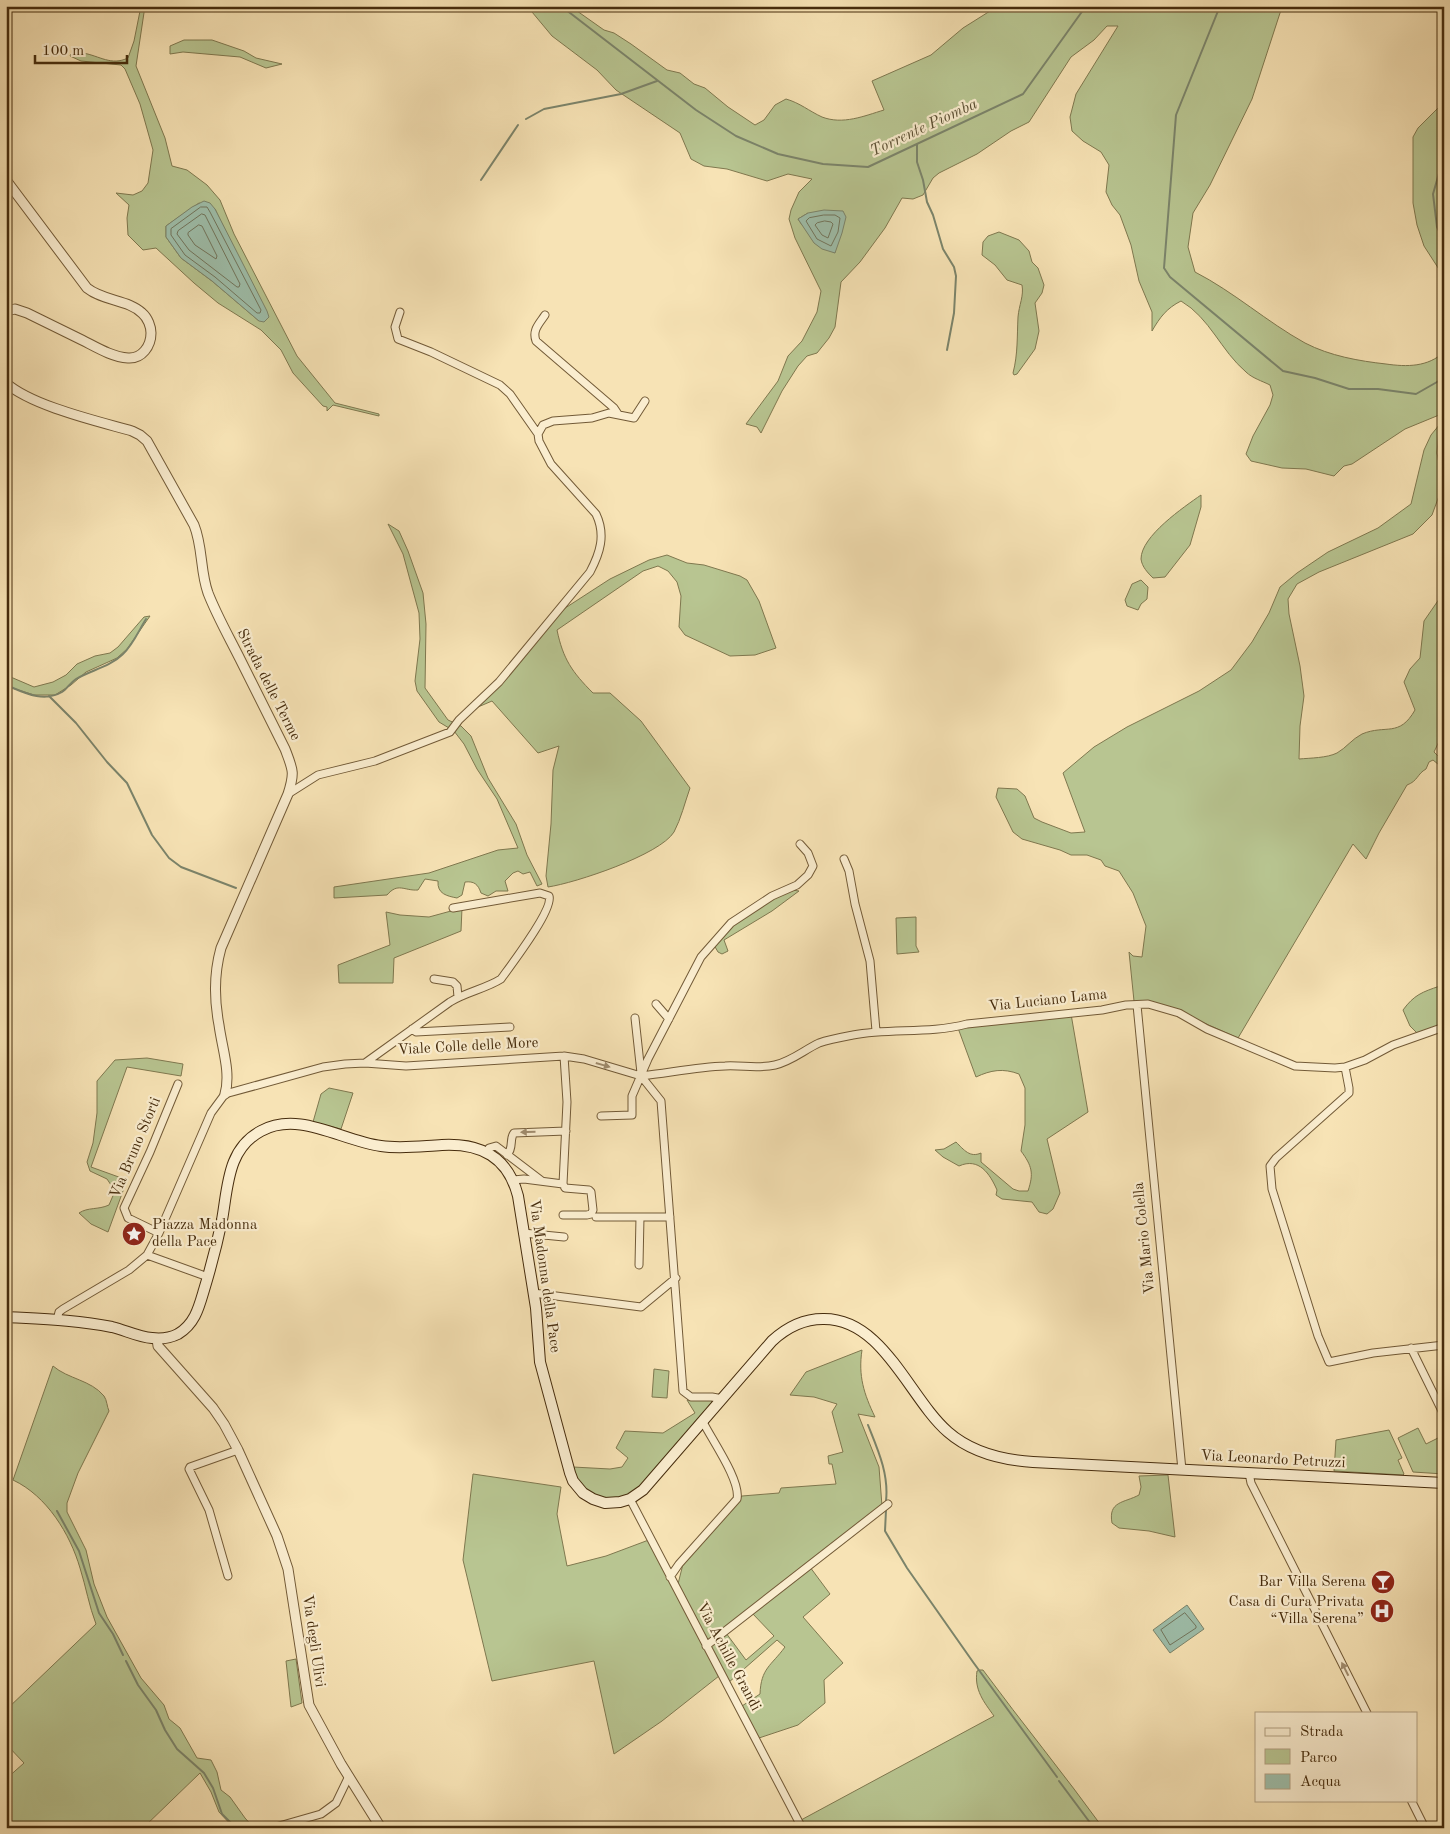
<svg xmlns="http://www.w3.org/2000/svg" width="1450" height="1834" font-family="'Old Standard TT',serif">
<rect width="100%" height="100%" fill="#f7e3b5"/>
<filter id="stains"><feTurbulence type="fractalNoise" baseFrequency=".004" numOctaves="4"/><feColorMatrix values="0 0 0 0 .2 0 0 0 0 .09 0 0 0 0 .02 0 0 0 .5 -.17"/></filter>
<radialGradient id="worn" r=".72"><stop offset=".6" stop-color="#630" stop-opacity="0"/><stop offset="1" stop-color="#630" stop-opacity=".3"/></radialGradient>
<path fill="#b8c591" stroke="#7f784f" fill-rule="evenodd" d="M141,6H145L136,66L165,138L172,166L187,170L207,185L220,200L234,234L297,356L335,403L379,414V416L333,405L327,411V407L323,406L293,373L281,350L261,330L218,303L194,283L156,248L143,250L128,235L127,218L129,205L116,193L133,195L142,191L148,183L153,150L140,104L125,69L121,65L81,61L70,56L71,54C75,54 80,52 83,53C100,56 111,66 128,58L134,41ZM199,203L215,209L225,230L259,321L212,281L181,258L166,237V226Z
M527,6H570L604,30L614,33L631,44L667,70L680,73L694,84L705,88L728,107L755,125L764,120L775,105L786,99C800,103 809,111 822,117C843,125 864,116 884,110L872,81L931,55L963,28L998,6H1284L1280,13L1252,99L1210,185L1193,213L1188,247L1195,272C1234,292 1267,322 1305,343C1330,356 1359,361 1386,364C1407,367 1428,367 1444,352V413L1405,429L1352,464L1344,466L1334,476L1306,469L1282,468L1251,461L1246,454L1253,436L1270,405L1273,395L1270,385C1262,381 1252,378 1246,372C1221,351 1210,318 1181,301C1167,308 1160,317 1152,331V312L1139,281L1131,245L1120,215L1112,205L1106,192L1109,165L1101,152L1083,141L1072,131L1070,117L1076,94L1118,26H1107L1094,40L1071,57L1029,122L1011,131L977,154L939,173L933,178L923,195L913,199L902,198L885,228L860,262L841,282L835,327L829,338L817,353L807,356L798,366L782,391L761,433L757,427L746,424L778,381L788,356L802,341L817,312L821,291L795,238L789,219L791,210L799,192L812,179L788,174L767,181L727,169L704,166L691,159L680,133L616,90L597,70L552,36ZM808,213L835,253L802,225L798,219Z
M184,40H212L244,51L256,58L282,64L266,68L240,57L183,52L170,54V46Z
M1444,102V277L1424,246L1417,225L1413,203V137L1418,128Z
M999,232L1019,240L1029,251L1032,262L1038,268L1044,285L1042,293L1035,303L1039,331L1035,349L1017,374L1014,375L1013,373C1018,354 1017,336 1018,317C1019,305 1024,296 1022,285L1007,280L995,265L982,255L983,242L988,236Z
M1444,419L1439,428L1437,453L1443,485L1432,515L1413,534L1319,572L1297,584L1288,599L1289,614L1300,666L1304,696L1300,726L1299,759C1310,758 1327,758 1337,753C1346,748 1352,739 1362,734C1386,724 1399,738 1415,710L1404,682L1410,669L1420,658L1424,621L1444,592V731L1434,752L1444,762V769L1433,760L1429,762L1426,769C1417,774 1418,781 1407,785L1379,833L1366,859L1353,844L1238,1038L1179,1012L1134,1001L1129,952L1133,956L1142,957L1146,926L1133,893L1119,871L1105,866L1101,860L1087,855H1071L1060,850L1022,839L1013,832L996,797L998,788L1017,789L1025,796L1034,818L1042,822L1071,833L1085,832L1063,773L1094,747L1127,727L1199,691L1231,670L1252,642L1269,613L1280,587L1297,573L1328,552L1378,528L1411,504L1424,450L1431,435Z
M1201,495V507L1190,545L1165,577L1153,578C1148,573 1142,567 1141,559C1141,536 1184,507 1201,495Z
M388,524L399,531L408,551L423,593L426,624L425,688L448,720L461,726L471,736L488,778L516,824L527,855L542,884L537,886L530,872L523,874L518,871L513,873L505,881L508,891H496L488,896L481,893C478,884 474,881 465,882L462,895L457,898C447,896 437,894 438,881L425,879L418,890C404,891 398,882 387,895L334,898V887L429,873L498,850L518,848L497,799L477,769L464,744L454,731L439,722L417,691L415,681L420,639L419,613L403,554Z
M667,555L687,563L704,565L740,576L747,580L759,601L776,648L755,655L730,656L685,635L679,627L681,596L677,582L668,571L658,566L643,571L557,630C563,659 572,672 593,693H610L641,721L690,788C685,802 681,819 674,832C660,855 575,883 548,887L546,876L551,824L553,770L559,746L538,753L492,701L478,707L559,612L610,579L649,560Z
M1141,580L1148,587L1147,599L1141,604L1138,610L1127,606L1125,600L1132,584Z
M150,616L127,649L117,658L86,672L71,685L55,695H34L6,686V675L34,687L53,682L66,675L77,664L95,656L110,653L118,647L144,617Z
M792,890L799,891L772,911L724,940L728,951L722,954L718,952L714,945L732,923L761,903Z
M462,908L461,931L394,958L393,983H339L338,965L390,945L386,912L400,915L429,917Z
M916,917V946L919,952L897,954L896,918Z
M1440,986H1444V1030L1416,1038L1417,1033L1410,1026L1403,1010C1414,995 1422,992 1440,986Z
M1071,1014L1088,1112L1047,1139L1060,1193L1053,1209L1047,1214L1039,1212L1032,1202L1002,1199L996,1195L997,1190C990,1174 979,1157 959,1166L943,1157L935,1150L944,1149L956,1142C964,1150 970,1158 981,1153V1162L1013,1189L1019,1191H1028C1034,1173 1032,1166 1021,1151L1025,1125V1088L1019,1074C1003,1068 991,1070 976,1077L958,1028Z
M147,1058L183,1064L181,1076L127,1067L91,1167L127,1180L108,1232L91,1224L79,1213C88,1207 98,1210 109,1205L115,1191L107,1179L90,1171L87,1162L93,1143L97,1113V1081L115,1060Z
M329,1088L353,1093L341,1129L313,1122L321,1094Z
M862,1350C858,1376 864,1394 875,1417L858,1414L879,1467L882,1506L807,1563L830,1594L803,1617L843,1663L824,1680L825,1703L798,1725L759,1738L742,1706L760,1694C761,1668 771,1666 785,1647L777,1640L728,1683L705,1648L719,1676L662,1721L614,1754L594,1661L492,1681L463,1560L473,1474L561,1487L557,1514L567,1566L606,1556L654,1538L678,1584L683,1564L742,1496L779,1493L781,1488L836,1484L832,1464H829L828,1456L843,1452L832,1412L837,1404L814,1397L790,1395L806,1372ZM752,1613L774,1636L746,1660L726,1633Z
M53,1366C68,1379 91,1380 104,1396C107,1400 107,1407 109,1411L78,1473L67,1503V1512L86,1550L94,1584L107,1617L141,1678L164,1705L169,1719L180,1728L197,1758L211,1760L217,1772L221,1790L230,1797L245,1818L254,1828H234L219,1812L211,1792L200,1773L143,1828H56L51,1822L45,1828H6V1779L24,1763L6,1744V1710L96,1624C89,1606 86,1587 80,1568C70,1534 47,1496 13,1480Z
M654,1369L669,1371L667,1398L652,1397Z
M710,1399L712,1402L666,1458L642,1485L632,1494L609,1500L590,1494L577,1479L573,1467L610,1469L622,1467L628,1458L616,1448L625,1431L663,1433L695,1413L687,1400Z
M1418,1428L1426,1444L1444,1435V1474L1413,1472L1398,1438Z
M1389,1430L1402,1458L1398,1460L1404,1474L1403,1475L1334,1471L1336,1440Z
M1168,1475L1175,1537L1149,1531L1119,1528L1112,1523C1108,1501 1124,1503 1139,1495L1141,1487L1139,1476Z
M296,1659L302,1703L291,1707L286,1661Z
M980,1670H983C1022,1723 1064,1774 1103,1828H805L801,1820L994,1716C984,1702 974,1690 977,1671Z"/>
<path fill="#9ebeaa" stroke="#7b846b" d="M204,201L210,203L215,209L267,311L269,317L264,322L259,321L212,281L181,258L166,237V226L192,207Z
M824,210L843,211L846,217L842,233L835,253L822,249L814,243L798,219L808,213Z
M1187,1605L1204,1629L1170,1653L1153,1630Z"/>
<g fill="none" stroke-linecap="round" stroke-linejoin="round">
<path stroke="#72755c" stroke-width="1" d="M201,207H207L210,212L261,310L260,313H257L215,277L185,255L171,235V229Z
M202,214L205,215L240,284L239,287H237L189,250L177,234L178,231Z
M824,215H835L840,218L838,232L831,246L817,239L806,221L809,218Z
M825,221L831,222L833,224L828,238L822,235L815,225L817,223Z
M199,225L202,226L217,256L216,259L195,245L188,235V233Z
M1185,1613L1196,1626V1628L1170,1645L1161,1630Z"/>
<path stroke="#7b846b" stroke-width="2" d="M561,6L696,110L736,136L778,154L823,164L868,167L1023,94L1086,6
M1220,6L1176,115L1164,268L1170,277L1283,371L1315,378L1349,389H1378L1416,394L1444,378
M526,119L544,109L621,94L657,81
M917,144V162L923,180L927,202L933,215L943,249L954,267L956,276L954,313L947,350
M1444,156L1433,194L1437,227L1444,241
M481,180L518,125
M6,685C23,692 43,703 62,692C67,689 70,683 76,679C91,670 110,667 123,654C133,645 139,630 146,619
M49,696L76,723L107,762L127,783L152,835L169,858L181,867L236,888
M868,1425C878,1450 889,1474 886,1501
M886,1510L885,1531L907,1568L973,1662L1057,1777
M57,1511L79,1551L99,1613L113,1634L123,1655
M126,1661L138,1685L156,1710L165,1730L177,1749L204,1773L213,1788L222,1814L236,1828
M1059,1781L1094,1828"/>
<g stroke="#725a37" stroke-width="9">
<path id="minor" d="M400,312L395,327L398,339L431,352L500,385L510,394L538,434
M545,315C539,324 532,330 536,341L614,408L618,414
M288,794L318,775L375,761L450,732L459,720L499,682L590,572C600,553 606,535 596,514L551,464L539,441L538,434L543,425L553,421L592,418L609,413L634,418L645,401
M844,859L849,871L855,904L870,961L876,1031
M434,979L453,982L457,986L458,997
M656,1004L669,1019
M1137,1005L1182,1470
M635,1018L641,1073
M412,1029L416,1032L510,1027
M365,1063L450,1002C466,992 485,989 501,979C511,965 554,909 549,896L540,893L453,908
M1345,1067L1349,1088V1093L1276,1158L1270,1166L1272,1189L1318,1336L1329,1362L1373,1353L1444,1345
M641,1076C669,1073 697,1067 725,1066C742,1065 758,1069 775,1065C792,1061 804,1050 819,1043C830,1039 842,1037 853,1035C891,1028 929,1034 967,1024L1102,1010L1126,1005L1148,1004L1179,1013L1207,1029L1295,1066L1335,1068L1345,1067L1365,1060L1393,1045L1444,1027
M601,1116L632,1115V1096L648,1059L701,957L731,923L772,896L797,885L808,875L813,866L808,853L800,844
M487,1152L489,1148L496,1146L542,1181
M507,1155C514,1148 509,1139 514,1133L566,1131
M513,1180L524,1179L563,1184
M563,1184L567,1102L564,1056
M563,1215H587L591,1214L593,1210L591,1192L589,1190L565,1188L563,1184
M596,1217H670
M159,1233L128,1218L124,1208L150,1152L178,1084
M523,1233L564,1237
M147,1255L208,1277
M639,1265L640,1217
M533,1293L641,1307L676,1278
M57,1320L59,1312L63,1309L129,1270L147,1255L159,1233L211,1113L225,1094L323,1067L345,1064L365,1063L406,1066L564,1056L584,1059L641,1076L661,1101L683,1391L691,1397H712L723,1399
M1411,1348L1444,1415
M1249,1473L1251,1483L1367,1713
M630,1499L802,1828
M228,1576L209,1510L189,1469L190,1467L238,1450
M670,1577L679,1564L737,1499C741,1481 712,1440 703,1422
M706,1646L888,1504
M1411,1800L1425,1828
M272,1828L321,1814L336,1803L349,1776"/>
</g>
<g stroke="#725a37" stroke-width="11">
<path id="tertiary" d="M6,180L87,288C103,301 129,300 142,313C148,318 151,327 151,333C151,346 142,359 128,358C112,357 96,347 82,340C64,331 45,322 27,313L15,309L6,311
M6,383C32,406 97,421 132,431L140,435L147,441L194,525C203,547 200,571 208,593C217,616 229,637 240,659C255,689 270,719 285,749C293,770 295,772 288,794L221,948C214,973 214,999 219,1025C222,1048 231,1072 225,1094
M157,1339L158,1346L213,1408L224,1424L238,1450L277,1536L288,1569L309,1705L341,1764L381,1828"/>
</g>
<g stroke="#462c0d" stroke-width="12">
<path id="secondary" d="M6,1317C41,1319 77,1320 112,1327C125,1330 138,1337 152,1338C160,1339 170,1338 178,1334C195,1324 199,1307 204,1290C211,1267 217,1244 222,1220C228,1187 227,1149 261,1131C299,1110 342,1141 381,1146C401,1149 422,1146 442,1145C481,1143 508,1157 518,1196L536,1308L540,1362L570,1473L573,1481L583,1493L593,1499L605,1503L620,1502L630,1499L643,1490L772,1341C786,1328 803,1319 823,1319C883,1318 909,1398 948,1432C972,1453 1002,1460 1033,1462L1444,1483"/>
</g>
<use href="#minor" stroke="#faedcf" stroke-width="7"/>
<use href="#tertiary" stroke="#faedcf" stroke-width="9"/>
<use href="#secondary" stroke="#faedcf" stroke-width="10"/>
</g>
<defs><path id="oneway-solid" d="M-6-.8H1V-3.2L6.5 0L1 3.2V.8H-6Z" transform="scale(1.25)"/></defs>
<g fill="#a08c6e">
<use href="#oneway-solid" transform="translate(603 1065) rotate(16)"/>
<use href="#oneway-solid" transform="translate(528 1132) rotate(179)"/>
<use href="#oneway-solid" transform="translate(1345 1669) rotate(-117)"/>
</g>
<defs>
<g id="sight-disc" transform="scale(1.25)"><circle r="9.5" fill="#8f2418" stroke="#faedcf"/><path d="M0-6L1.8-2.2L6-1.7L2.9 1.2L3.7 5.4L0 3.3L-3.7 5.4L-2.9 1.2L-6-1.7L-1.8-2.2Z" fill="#fff"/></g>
<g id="bar-disc" transform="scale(1.25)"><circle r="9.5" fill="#8f2418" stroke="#faedcf"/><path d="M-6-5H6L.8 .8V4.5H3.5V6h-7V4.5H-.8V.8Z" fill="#fff"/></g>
<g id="hospital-disc" transform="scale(1.25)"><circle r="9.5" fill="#8f2418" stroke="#faedcf"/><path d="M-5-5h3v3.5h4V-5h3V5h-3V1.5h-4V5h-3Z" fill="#fff"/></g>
</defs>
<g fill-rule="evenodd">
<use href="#sight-disc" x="134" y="1234"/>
<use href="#bar-disc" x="1383" y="1582"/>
<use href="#hospital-disc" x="1382" y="1611"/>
</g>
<g text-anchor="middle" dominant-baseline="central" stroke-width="4.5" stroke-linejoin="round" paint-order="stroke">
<g font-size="15" fill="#462c0d" stroke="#faedcf">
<text transform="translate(268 685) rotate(63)">Strada delle Terme</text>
<text transform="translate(1048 1001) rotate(-6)">Via Luciano Lama</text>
<text transform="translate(468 1047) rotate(-3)">Viale Colle delle More</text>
<text transform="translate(136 1148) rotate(-67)">Via Bruno Storti</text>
<text transform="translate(1145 1238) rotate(-96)">Via Mario Colella</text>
<text transform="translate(544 1276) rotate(82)">Via Madonna della Pace</text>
<text transform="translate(1273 1460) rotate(3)">Via Leonardo Petruzzi</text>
<text transform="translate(313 1641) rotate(82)">Via degli Ulivi</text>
<text transform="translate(728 1657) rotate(62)">Via Achille Grandi</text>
</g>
<g font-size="15" fill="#462c0d" stroke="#faedcf" text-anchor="end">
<text x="152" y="1225" text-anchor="start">Piazza Madonna<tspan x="152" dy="17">della Pace</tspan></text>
<text x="1366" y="1582">Bar Villa Serena</text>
<text x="1364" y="1602">Casa di Cura Privata<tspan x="1364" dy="17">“Villa Serena”</tspan></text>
</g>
<g font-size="16" font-style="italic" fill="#5c5034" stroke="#faedcf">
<text transform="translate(924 128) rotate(-25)">Torrente Piomba</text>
</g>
</g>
<rect width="1450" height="1834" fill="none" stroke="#f7e3b5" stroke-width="25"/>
<rect x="8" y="8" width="1435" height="1819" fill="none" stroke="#462c0d" stroke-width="2.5"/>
<rect x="12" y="12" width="1425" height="1809" fill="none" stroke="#462c0d"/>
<rect x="1255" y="1712" width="162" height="90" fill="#faedcf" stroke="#b2a081"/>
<rect x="1265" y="1728" width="25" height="8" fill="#faedcf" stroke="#b2a081"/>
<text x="1300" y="1736" font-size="15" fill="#462c0d">Strada</text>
<rect x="1265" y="1749" width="25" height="15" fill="#b8c591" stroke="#b2a081"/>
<text x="1300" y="1762" font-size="15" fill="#462c0d">Parco</text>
<rect x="1265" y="1774" width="25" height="15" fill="#9ebeaa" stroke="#b2a081"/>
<text x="1300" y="1786" font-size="15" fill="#462c0d">Acqua</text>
<path d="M35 55v8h92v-8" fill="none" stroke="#462c0d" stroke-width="2.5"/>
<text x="42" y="55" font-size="15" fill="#462c0d" stroke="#faedcf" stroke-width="4" paint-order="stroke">100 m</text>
<rect width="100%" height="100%" filter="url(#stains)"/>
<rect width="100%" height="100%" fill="url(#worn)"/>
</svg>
